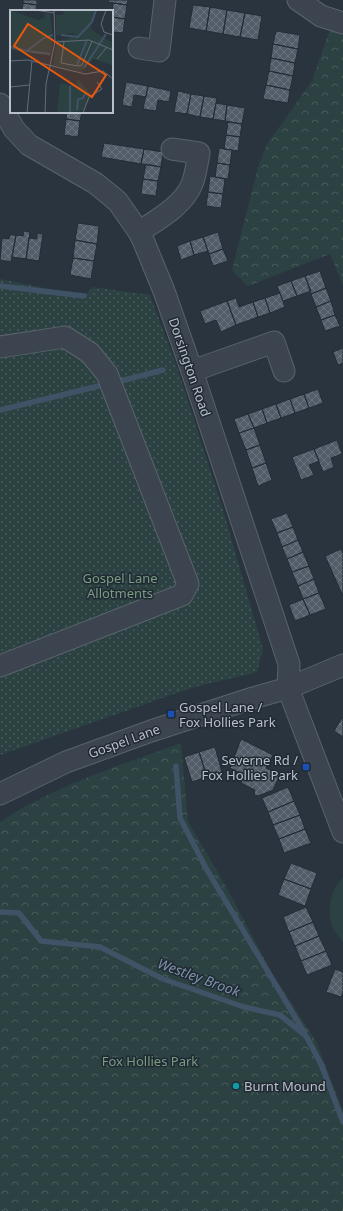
<svg xmlns="http://www.w3.org/2000/svg" width="343" height="1211" font-family="'Noto Sans',sans-serif">
<defs>
<pattern id="forest-crowns" width="20" height="18" patternUnits="userSpaceOnUse"><rect width="20" height="18" fill="#2c4141"/><path d="M2 6a3 3 0 1 1 6 0M12 15a3 3 0 1 1 6 0" fill="none" stroke="#485b5b"/></pattern>
<pattern id="garden-dots" width="8" height="8" patternUnits="userSpaceOnUse"><rect width="8" height="8" fill="#2c4141"/><path d="M2 2h.1M6 6h.1" fill="none" stroke="#485b5b" stroke-width="1.8" stroke-linecap="round"/></pattern>
<pattern id="building-cross-hatch" width="8" height="8" patternUnits="userSpaceOnUse"><rect width="8" height="8" fill="#525d69"/><path d="M0 0l8 8M0 8l8-8" fill="none" stroke="#69727d"/></pattern>
</defs>
<rect width="100%" height="100%" fill="#29343f"/>
<path fill="#2c4141" d="M343,878V942C339,937 335,932 332,926C327,911 330,888 343,878Z"/>
<path fill="url(#forest-crowns)" d="M330,29L343,35V285L330,254L248,286L232,270L258,167L267,144L312,81Z
M181,743L188,821L228,890L272,973L316,1041L343,1111V1211H0V822C11,815 21,808 32,803C79,778 131,761 181,743Z"/>
<path fill="url(#garden-dots)" d="M0,279L84,296L93,287L150,295L178,370L223,510L263,649L257,672L191,688L0,755Z"/>
<g fill="none" stroke-linecap="round" stroke-linejoin="round">
<path stroke="#405266" stroke-width="5.5" d="M0,286L84,296
M117,382L163,370
M0,410L107,384
M176,766L180,818L207,870L304,1032
M0,912L19,913L41,941L100,947L163,979L244,1007L280,1015L306,1036L321,1064L343,1122"/>
</g>
<path fill="url(#building-cross-hatch)" stroke="#232c36" d="M23,0H37V5L23,3Z
M108,0H128L127,5L108,2Z
M23,3L37,5L36,11H22Z
M113,3L127,5L125,19L112,17Z
M193,5L210,7L206,31L189,28Z
M210,7L227,10L223,34L206,31Z
M227,10L245,13L240,37L223,34Z
M245,13L262,16L258,40L240,37Z
M112,17L125,19L123,33L112,32Z
M276,31L300,35L298,49L273,44Z
M273,44L298,49L295,63L271,58Z
M271,58L295,63L293,76L269,71Z
M269,71L293,76L290,90L266,85Z
M126,82L148,86L146,97L134,95L132,107L122,105Z
M266,85L290,90L288,103L263,99Z
M148,86L171,91L169,102L158,100L156,111L143,109Z
M178,91L191,94L187,114L174,112Z
M191,94L204,96L200,117L187,114Z
M204,96L217,98L213,119L200,117Z
M216,103L227,105L225,121L213,119Z
M227,105L245,108L242,124L225,121Z
M67,112H82L80,121L66,119Z
M66,119L80,121L78,137L64,135Z
M228,122L242,124L240,137L226,135Z
M226,135L240,137L238,151L224,149Z
M104,143L144,149L141,164L101,157Z
M219,148L232,150L230,165L217,163Z
M144,149L163,152L161,167L141,164Z
M217,163L230,165L228,179L215,177Z
M146,164L161,167L158,181L143,179Z
M210,176L225,179L223,194L208,192Z
M143,179L158,181L156,196L141,194Z
M208,192L223,194L221,208L206,206Z
M78,223L99,226L97,244L75,240Z
M24,231L30,232L26,259L12,257L16,235L23,236Z
M218,232L223,249L209,254L203,237Z
M37,233L43,234L39,261L26,259L29,238L37,239Z
M10,235H16L11,262L0,260L2,238L9,239Z
M203,237L208,251L194,255L190,241Z
M75,240L97,244L94,261L73,258Z
M190,241L194,255L181,260L177,246Z
M223,249L228,261L213,266L209,254Z
M73,258L94,261L91,279L70,275Z
M320,271L326,288L311,294L305,276Z
M305,276L311,291L297,296L291,281Z
M291,281L297,296L283,301L277,286Z
M326,288L331,301L316,307L311,294Z
M280,293L285,307L270,313L265,298Z
M236,298L239,307L253,302L258,317L236,325L227,301Z
M265,298L270,313L258,317L253,302Z
M227,301L236,325L221,332L216,320L205,324L200,311Z
M331,301L335,315L321,320L316,307Z
M335,315L340,326L325,331L321,320Z
M343,348V363L338,365L333,352Z
M318,389L323,403L309,408L304,394Z
M304,394L309,408L295,413L290,399Z
M290,399L295,413L281,418L276,404Z
M276,404L281,418L267,423L262,409Z
M262,409L267,423L254,428L248,414Z
M248,414L254,428L239,433L234,419Z
M254,428L260,445L246,450L239,433Z
M337,440L342,454L331,458L334,467L323,472L314,449Z
M260,445L266,463L252,468L246,450Z
M314,449L319,461L309,465L314,475L301,480L292,457Z
M266,463L272,480L258,486L252,468Z
M287,513L293,527L277,533L271,519Z
M293,527L298,540L282,547L277,533Z
M298,540L303,552L287,559L282,547Z
M341,549L343,553V596L325,556Z
M303,552L309,566L292,572L287,559Z
M309,566L314,579L298,586L292,572Z
M314,579L319,593L303,599L298,586Z
M319,593L326,609L310,615L303,599Z
M303,599L310,615L295,621L289,605Z
M342,718H343V737L334,731Z
M241,739L273,755L266,768L280,774L273,790L258,796L254,795L255,790L241,783L245,775L230,768Z
M215,747L222,772L207,777L199,752Z
M199,752L207,777L192,782L184,757Z
M288,787L294,801L268,812L262,798Z
M294,801L300,815L273,825L268,812Z
M300,815L305,829L279,839L273,825Z
M305,829L311,843L284,853L279,839Z
M291,863L317,873L311,889L284,879Z
M284,879L311,889L305,906L278,895Z
M306,907L313,922L289,932L283,917Z
M313,922L319,936L295,946L289,932Z
M319,936L326,951L301,961L295,946Z
M326,951L332,965L307,975L301,961Z
M335,969L343,972V992L341,997L326,992Z"/>
<g fill="none" stroke-linecap="round" stroke-linejoin="round">
<g stroke="#5a636c" stroke-width="23">
<path id="minor" d="M298,0L321,16L343,23
M139,48L159,51L165,0
M0,104L14,129L29,145L95,183L110,195L118,202L139,232L143,240L164,291L192,371L289,664L288,688L343,832
M139,232C158,219 183,206 192,184C196,174 197,163 199,153L172,149
M0,347L65,337L90,353L107,374L188,584L182,595L0,666
M192,371L274,342L284,371
M0,794L66,762L151,731L253,698L288,688L343,665"/>
</g>
<use href="#minor" stroke="#3c454f" stroke-width="21"/>
</g>
<g fill="#1a4fb4" stroke="#212a34" stroke-width="1.5">
<rect x="167" y="710" width="8" height="8" rx="2"/>
<rect x="302" y="763" width="8" height="8" rx="2"/>
</g>
<circle fill="#0f9aa8" stroke="#212a34" stroke-width="1.5" cx="236" cy="1086" r="4"/>
<g text-anchor="middle" dominant-baseline="central" stroke-width="3" stroke-linejoin="round" paint-order="stroke">
<g font-size="13" fill="#b9c0c9" stroke="#212a34">
<text transform="translate(190 367) rotate(71)">Dorsington Road</text>
<text transform="translate(124 741) rotate(-20)">Gospel Lane</text>
</g>
<g font-size="13" fill="#7a9d80" stroke="#212a34">
<text x="120" y="578">Gospel Lane<tspan x="120" dy="15">Allotments</tspan></text>
<text x="150" y="1061">Fox Hollies Park</text>
</g>
<g font-size="13" fill="#b9c0c9" stroke="#212a34" text-anchor="start">
<text x="179" y="707">Gospel Lane /<tspan x="179" dy="15">Fox Hollies Park</tspan></text>
<text x="298" y="760" text-anchor="end">Severne Rd /<tspan x="298" dy="15">Fox Hollies Park</tspan></text>
<text x="244" y="1086">Burnt Mound</text>
</g>
<g font-size="14" font-style="italic" fill="#7d93aa" stroke="#212a34">
<text transform="translate(199 977) rotate(20)">Westley Brook</text>
</g>
</g>
<g transform="translate(10 10)">
<rect width="103" height="103" fill="#29343f"/>
<path d="M0,0L28,10L34,8L35,3L40,4L43,29L41,46L0,40ZM54,0H87L80,16L83,21L75,20L70,29L65,27L64,23L46,25V5H53ZM68,69L81,85L73,101L47,103L50,73L66,76Z" fill="#2c4141"/>
<path d="M75,20L83,21L103,33V52L101,55L83,49L71,62L43,55L47,30L59,29V25L70,29Z" fill="#2c4141"/>
<path fill="none" stroke="#405266" stroke-width="2" d="M51,25L68,27L82,12L86,0M0,37L17,41L34,28L43,25M17,41L40,44M67,55L77,30M74,58L96,24M67,100L68,89L73,88L75,84M60,103V76"/>
<path fill="none" stroke="#636c76" stroke-width="1" d="M25,0L44,3M96,0L91,14L94,22L103,25M45,32L79,30L103,40M54,32L51,53L68,56L72,55L82,31M87,49L97,37M0,51L18,50L75,64L93,61L103,69M0,77L19,75M17,103L22,51M35,103L36,74L45,32L44,0M73,103L79,87L92,79L87,72"/>
<path fill="#e8590c" fill-opacity="0.15" stroke="#e8590c" stroke-width="2" d="M18,14L96,65L82,87L4,36Z"/>
<rect width="103" height="103" fill="none" stroke="#b9c0c9" stroke-width="2"/>
</g>
</svg>
